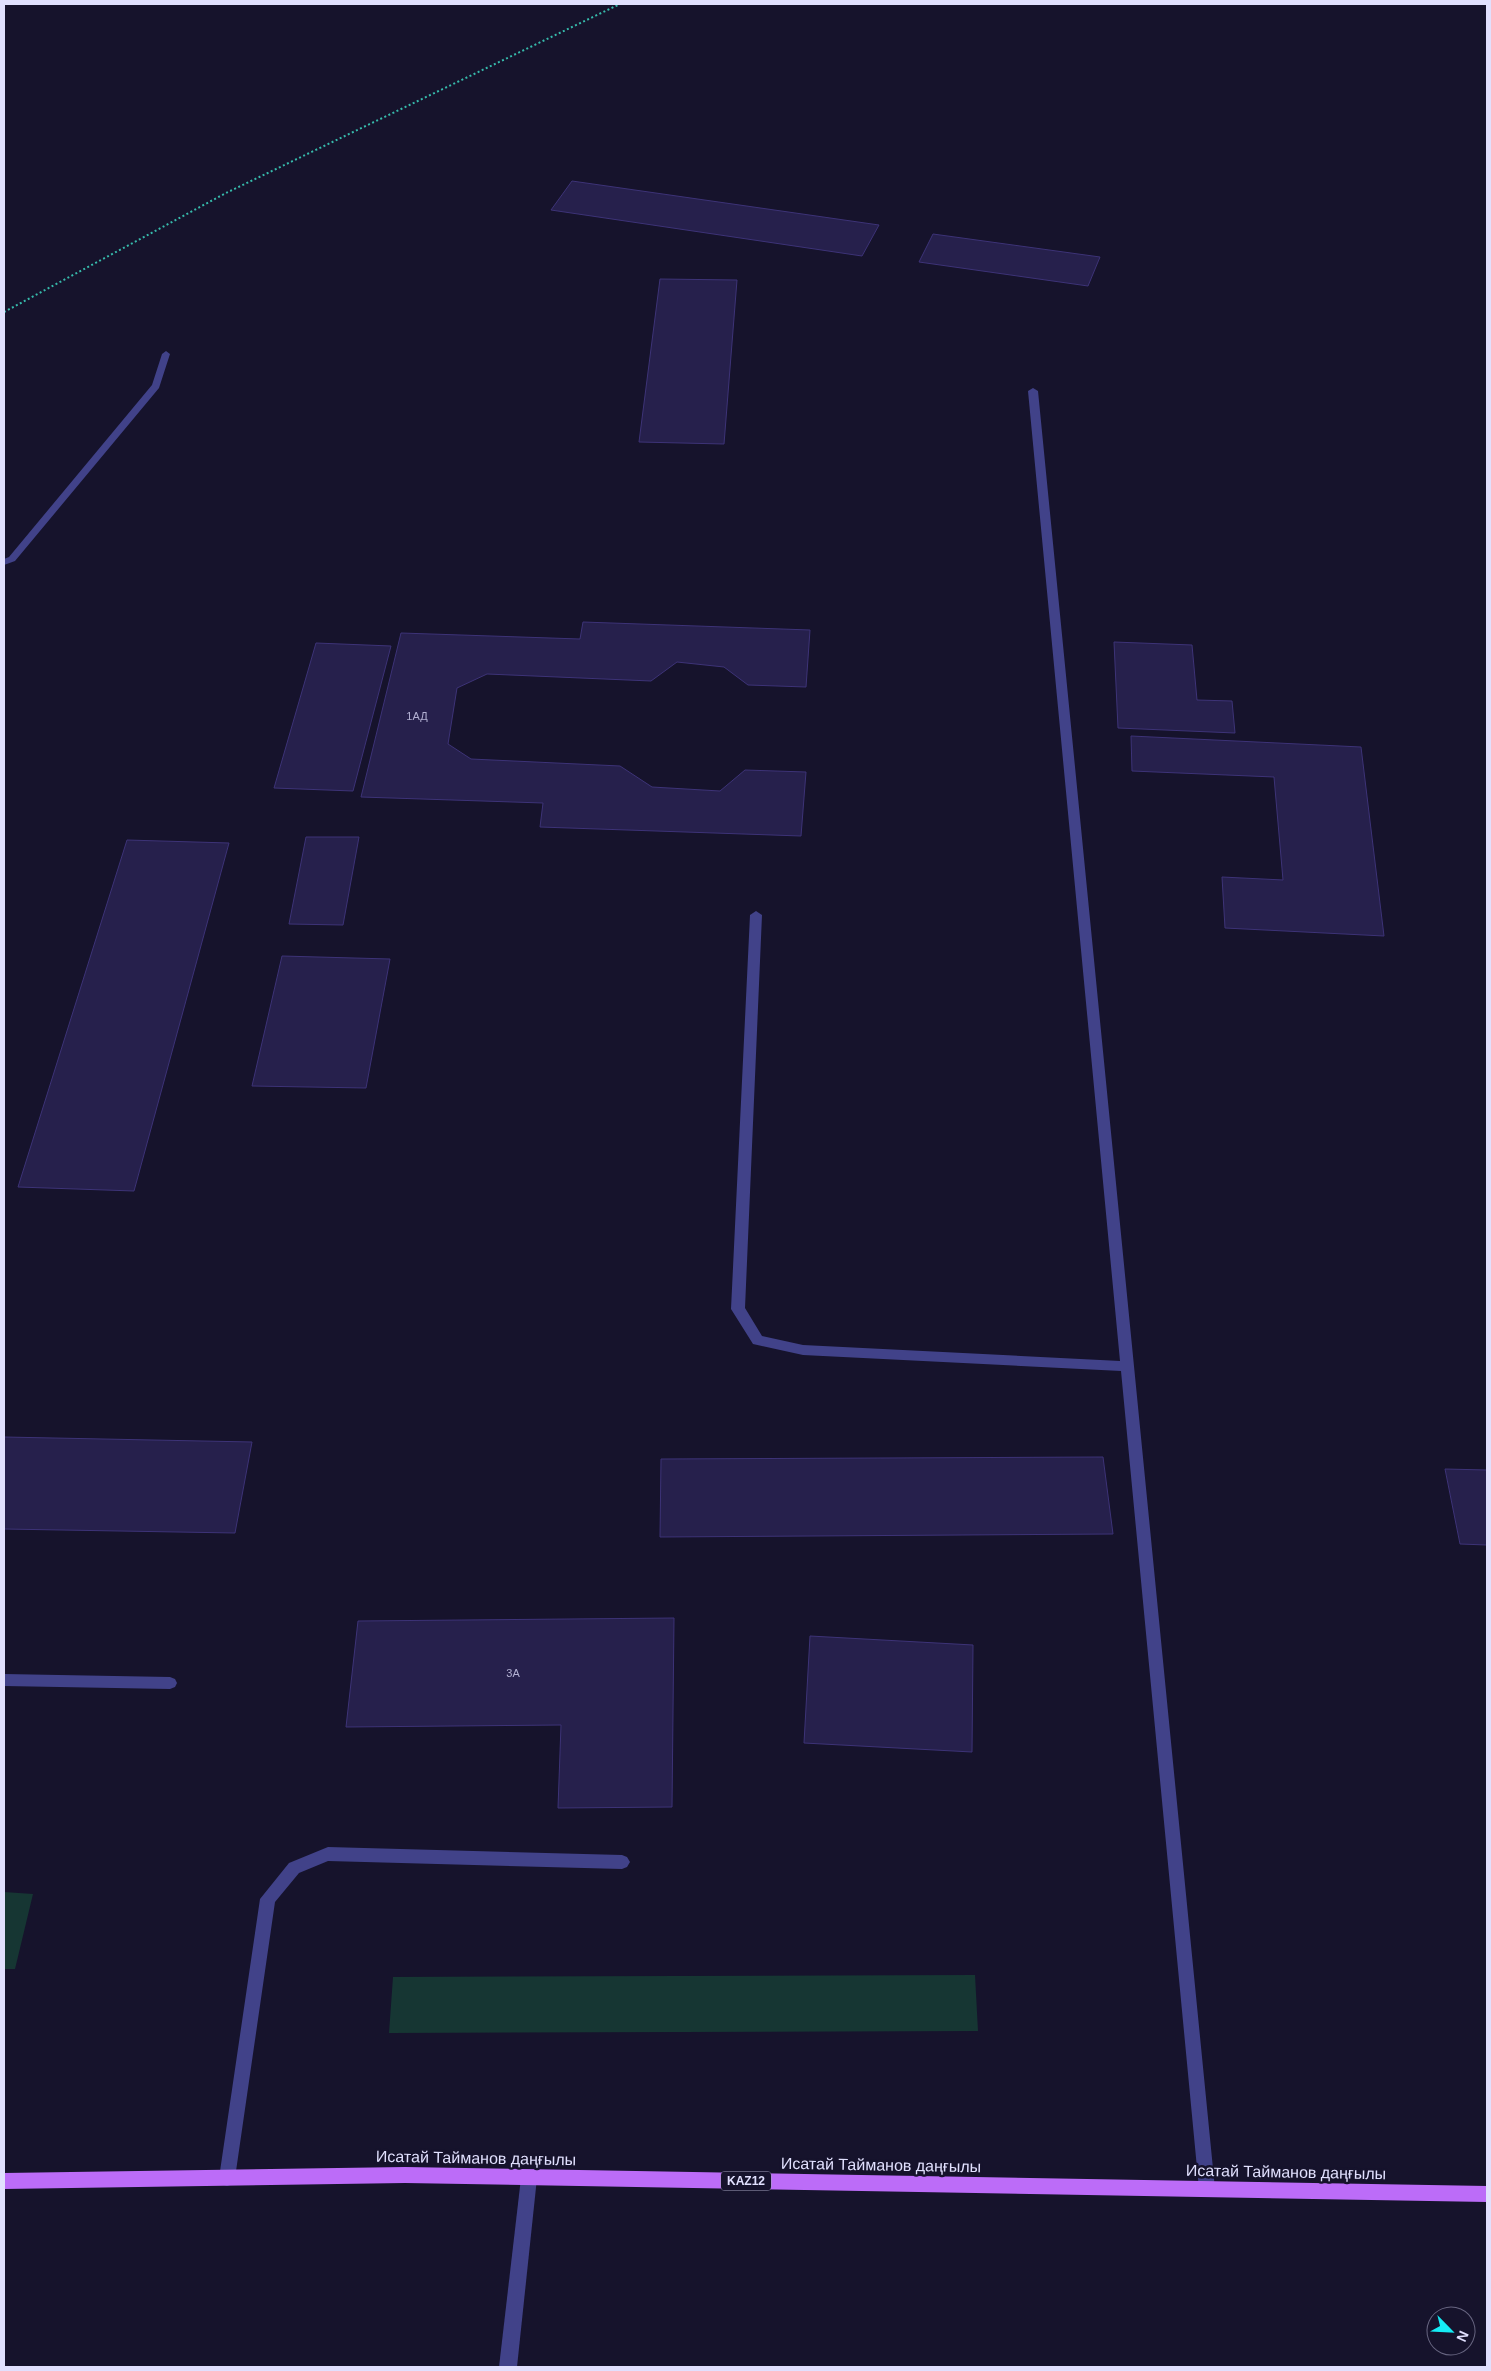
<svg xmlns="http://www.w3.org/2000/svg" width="1491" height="2371" font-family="Arial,sans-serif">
<rect width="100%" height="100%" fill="#16132c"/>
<path fill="#163633" d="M4,1892L33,1894L15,1969H4Z
M975,1975L978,2031L389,2033L393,1977Z"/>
<path fill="#26204c" stroke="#3d3377" d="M572,181L879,225L862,256L551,210Z
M933,234L1100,257L1088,286L919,262Z
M660,279L737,280L724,444L639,442Z
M583,622L810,630L806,687L748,685L724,667L677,662L651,681L487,674L457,688L448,744L471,759L620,766L652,787L720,791L745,770L806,772L801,836L540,827L543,803L361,797L401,633L580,639Z
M1114,642L1192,645L1197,700L1232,701L1235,733L1118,728Z
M316,643L391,646L353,791L274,788Z
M1131,736L1361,747L1384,936L1225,928L1222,877L1283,880L1274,777L1132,771Z
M306,837H359L343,925L289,924Z
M127,840L229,843L134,1191L18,1187Z
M282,956L390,959L366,1088L252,1086Z
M4,1437L252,1442L235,1533L4,1529Z
M1103,1457L1113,1534L660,1537L661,1459Z
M1445,1469L1487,1470V1545L1460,1544Z
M674,1618L672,1807L558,1808L561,1725L346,1727L358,1621Z
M810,1636L973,1645L972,1752L804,1743Z"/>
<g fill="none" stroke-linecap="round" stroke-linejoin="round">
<path stroke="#37baab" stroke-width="2" stroke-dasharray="2 2.5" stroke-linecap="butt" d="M4,312L226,193L620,4"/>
<path fill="#414289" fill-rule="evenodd" d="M166,351L170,354L159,388L15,561L4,565V559L9,557L152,385L162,354Z
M1033,388L1038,391L1215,2189L1213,2195L1207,2197L1201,2195L1199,2189L1121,1371L803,1355L753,1344L731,1309L750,915L756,911L762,915L745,1308L762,1336L803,1345L1120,1361L1028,391Z
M4,1674L170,1677L175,1679L177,1683L175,1687L170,1689L4,1686Z
M328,1847L622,1855L627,1857L630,1862L627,1867L622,1869L328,1861L299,1873L275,1902L235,2178L233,2184L227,2186L221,2184L219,2178L260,1899L289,1863Z"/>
<path fill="#414289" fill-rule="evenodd" d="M529,2170L535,2172L537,2178L517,2367H499L521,2178L523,2172Z"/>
<path fill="#bc6cf8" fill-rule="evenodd" d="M405,2167L1487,2186V2202L405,2183L4,2189V2173Z"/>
</g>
<g text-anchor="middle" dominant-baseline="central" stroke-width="5" stroke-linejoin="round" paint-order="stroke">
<g font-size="11" fill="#b2b0d2">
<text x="417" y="716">1АД</text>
<text x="513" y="1673">3А</text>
</g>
<rect fill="#16132c" stroke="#a4a2bf" stroke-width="1" x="721" y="2171.5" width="50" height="19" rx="4"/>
<g font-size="12" font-weight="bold" fill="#e1e0fe">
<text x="746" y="2181">KAZ12</text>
</g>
<g font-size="16" fill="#e1e0fe" stroke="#16132c">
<text transform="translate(476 2158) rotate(1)">Исатай Тайманов даңғылы</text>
<text transform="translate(881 2165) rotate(1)">Исатай Тайманов даңғылы</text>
<text transform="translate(1286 2172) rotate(1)">Исатай Тайманов даңғылы</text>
</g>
</g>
<rect width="1491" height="2371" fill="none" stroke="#e1e0fe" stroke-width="10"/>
<g transform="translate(1451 2331) rotate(114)"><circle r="24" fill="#16132c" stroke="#676580"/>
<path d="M0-4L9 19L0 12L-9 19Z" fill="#15ebf4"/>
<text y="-8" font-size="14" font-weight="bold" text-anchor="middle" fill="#e1e0fe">N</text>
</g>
</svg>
